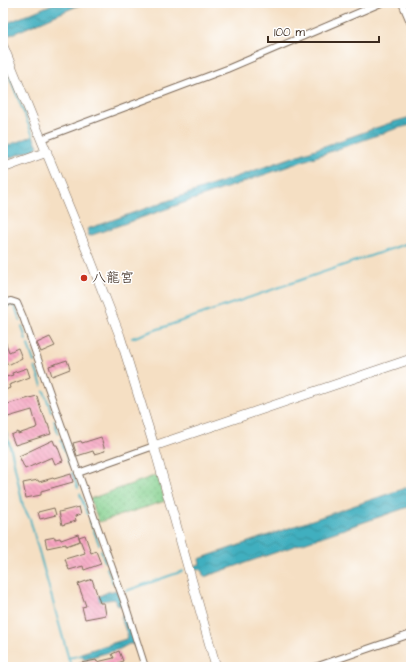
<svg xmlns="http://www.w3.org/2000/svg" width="414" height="670" font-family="'Architects Daughter','Klee One',sans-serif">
<defs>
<pattern id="park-dots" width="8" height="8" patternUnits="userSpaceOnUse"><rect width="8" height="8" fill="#84d08e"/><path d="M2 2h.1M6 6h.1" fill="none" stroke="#6da973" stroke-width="1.8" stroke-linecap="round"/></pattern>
<pattern id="water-waves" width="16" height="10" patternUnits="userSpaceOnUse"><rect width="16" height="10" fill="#41afbf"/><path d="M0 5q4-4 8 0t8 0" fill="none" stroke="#388f9b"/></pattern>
<pattern id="building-back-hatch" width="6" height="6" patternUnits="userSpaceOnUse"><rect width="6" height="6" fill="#f6a5c1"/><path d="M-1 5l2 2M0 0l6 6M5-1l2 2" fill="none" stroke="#c8879c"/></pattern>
</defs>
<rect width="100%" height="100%" fill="#fff"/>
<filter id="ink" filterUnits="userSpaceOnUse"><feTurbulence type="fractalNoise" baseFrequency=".025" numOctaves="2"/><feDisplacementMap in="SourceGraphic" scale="8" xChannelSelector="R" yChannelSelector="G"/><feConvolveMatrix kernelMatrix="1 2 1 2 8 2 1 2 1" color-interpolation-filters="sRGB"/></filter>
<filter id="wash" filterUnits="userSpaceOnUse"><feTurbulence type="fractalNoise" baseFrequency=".012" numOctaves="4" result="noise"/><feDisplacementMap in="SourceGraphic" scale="16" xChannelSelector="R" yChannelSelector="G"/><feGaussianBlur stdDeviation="0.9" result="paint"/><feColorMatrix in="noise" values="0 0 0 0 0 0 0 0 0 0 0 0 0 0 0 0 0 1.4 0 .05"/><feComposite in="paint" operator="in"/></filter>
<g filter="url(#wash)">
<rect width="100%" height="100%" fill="#f5dfc3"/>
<path fill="url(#park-dots)" stroke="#607d56" d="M157,475L165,501L99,522L90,499Z"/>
<path fill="url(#water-waves)" stroke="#3e6c6e" d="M55,3H84L10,35C5,32 4,30 5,24Z
M411,117V125L395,129L89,236L87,229L393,122Z
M33,136L38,146L35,149L3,160V147Z
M411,486V506L204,577L201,569H195L194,566L200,564L199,559Z
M117,590L122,604L120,606L117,605L114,599L88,603V601L108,592Z
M123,613H126L137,652L133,644H129L120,649L84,659L81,653L126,639L127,634L121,618Z"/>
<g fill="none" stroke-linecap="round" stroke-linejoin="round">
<path stroke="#41afbf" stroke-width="2" d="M3,60L33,136
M3,307L10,305L15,306L20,321
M22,326L26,340
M132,338L411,242
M28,345L34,362
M35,367L42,386
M44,391L51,411
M54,420L58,433
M3,423L12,453L23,506L30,519L71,667
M61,440L70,466
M72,473L78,488
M80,494L87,514
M90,521L99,544
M101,550L105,562
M107,568L113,583
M126,591L183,571
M68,658L82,655"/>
</g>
<g id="blocks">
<path fill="url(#building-back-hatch)" d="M50,337L55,346L41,352L37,343Z
M3,338H4L9,352L18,348L22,358L8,365L6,361L3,362Z
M67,360L70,369L52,376L49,366Z
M27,368L30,377L9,385L10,388L3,391V371H5L6,377L13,375L12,373Z
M37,396L42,413H43L47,424H48L51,434L15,445L11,435L18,432V434L36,428V427H37L32,410L8,417L4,405Z
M101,437L105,451L94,454L93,451L77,456L73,443L81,441L82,443Z
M53,440L55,445H57L63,461L55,464L52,457L25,469L19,456Z
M71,474L73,482L41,491V495L26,498L23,483L38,480L39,482L53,478L54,479Z
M79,507L81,514L75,516L76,521L62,525L59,512Z
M54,508L56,515L40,519L38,512Z
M78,534L80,541L66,546V544L47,548L45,539L55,537V539L60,538L61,540Z
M85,535L91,553L96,551L101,564L84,570L83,566L69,570L65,559L85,553L79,537Z
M92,579L100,603H104L106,615L85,619L82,607L86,606L78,584Z
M119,651L123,661L114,665L115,667H77L76,664L96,660L97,662L114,658L112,654Z"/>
</g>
</g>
<g filter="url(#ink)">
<use href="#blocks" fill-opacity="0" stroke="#7c6958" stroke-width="1"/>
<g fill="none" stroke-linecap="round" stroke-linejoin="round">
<g stroke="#7c6958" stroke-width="8">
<path id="street" d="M402,3L411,24
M41,139L227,69L381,3
M3,303L11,301L17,303L23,317L126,607L145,667
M78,473L154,446
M315,667L411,634"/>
</g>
<g stroke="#7c6958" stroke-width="10">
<path id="secondary" d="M3,46L89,256L120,336L154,446L216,667
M3,168L47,152
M154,446L411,359"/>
</g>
<use href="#street" stroke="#fff" stroke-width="6"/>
<use href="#secondary" stroke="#fff" stroke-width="9"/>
</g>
</g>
<circle fill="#c8321e" stroke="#fff" stroke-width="1.5" cx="84" cy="278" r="4"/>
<g text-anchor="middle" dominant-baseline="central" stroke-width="3" stroke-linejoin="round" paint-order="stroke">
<g font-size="14" fill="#3b2a1e" stroke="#fff" text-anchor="start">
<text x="92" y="278">八龍宮</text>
</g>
</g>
<rect width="414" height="670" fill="none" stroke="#fff" stroke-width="16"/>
<path d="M268 36v6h111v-6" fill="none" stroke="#3b2a1e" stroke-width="2"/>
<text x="274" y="36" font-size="12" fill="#3b2a1e" stroke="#ffffff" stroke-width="3" paint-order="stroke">100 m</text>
</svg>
